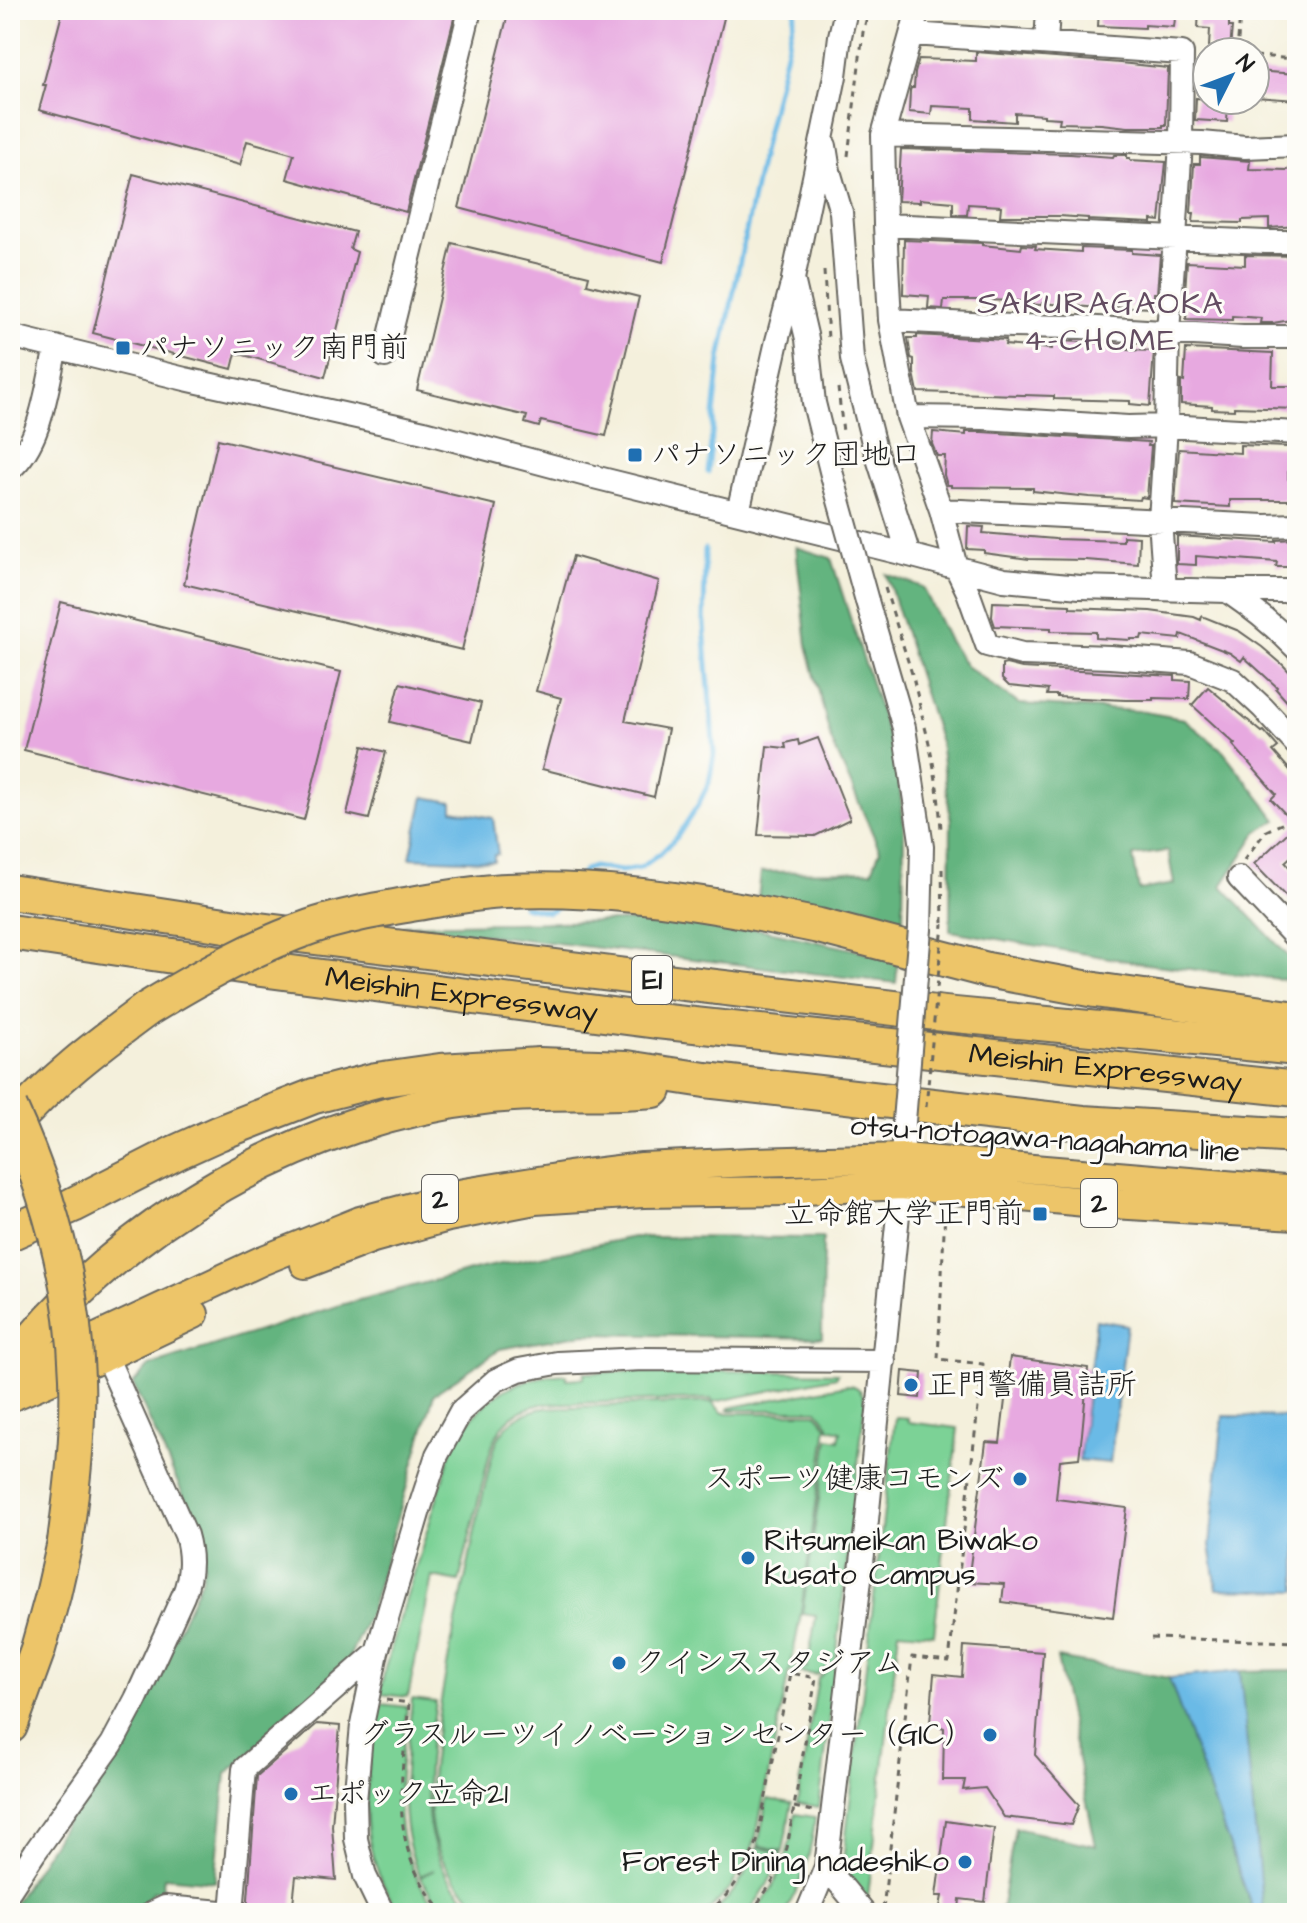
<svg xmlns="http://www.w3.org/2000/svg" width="1307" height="1923" font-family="'Architects Daughter','Klee One',sans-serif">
<rect width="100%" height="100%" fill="#fdfcf7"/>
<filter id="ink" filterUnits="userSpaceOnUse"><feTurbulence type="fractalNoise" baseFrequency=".0125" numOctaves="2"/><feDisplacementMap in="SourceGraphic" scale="16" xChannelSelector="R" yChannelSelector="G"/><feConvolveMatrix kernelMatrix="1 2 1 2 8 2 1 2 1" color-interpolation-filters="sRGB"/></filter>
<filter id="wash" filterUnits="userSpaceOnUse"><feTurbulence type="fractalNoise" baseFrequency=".006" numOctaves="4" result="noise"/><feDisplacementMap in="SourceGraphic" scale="32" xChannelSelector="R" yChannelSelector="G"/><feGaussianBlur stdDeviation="1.8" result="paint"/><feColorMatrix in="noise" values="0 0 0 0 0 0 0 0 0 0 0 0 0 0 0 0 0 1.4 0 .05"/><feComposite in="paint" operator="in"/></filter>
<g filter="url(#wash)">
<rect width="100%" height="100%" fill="#f4f0dc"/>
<path fill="#7bd296" stroke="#4c7759" stroke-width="2" d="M679,1370L838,1373L837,1377L714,1402L711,1399L542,1404C510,1411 498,1425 489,1456L459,1582L432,1577L408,1697L380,1694L385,1668L453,1446C481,1398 509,1378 566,1374L567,1379L584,1378V1373Z
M847,1385C858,1385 863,1391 865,1402L836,1660L817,1675L789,1671L755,1841C743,1870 730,1894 705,1913H492C465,1895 443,1870 434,1838C427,1813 430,1784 433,1759C440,1692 455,1626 469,1561C474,1533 480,1505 487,1477C490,1463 493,1449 499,1437C509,1420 525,1411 544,1408L711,1402L723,1413H816L827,1426L800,1619L790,1669L791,1667L807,1668L816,1616L802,1614L828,1438L839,1440L841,1431L829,1428V1425L817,1410H728L729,1408Z
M895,1417L908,1418V1422L958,1428L934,1634L899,1631L867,1904L842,1870Z
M836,1664L819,1807L797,1803L818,1678Z
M412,1699L436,1702C425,1777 411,1865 484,1913H446L432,1896L420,1877L434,1870L420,1876C393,1820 407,1758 412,1699Z
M381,1704L407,1707C399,1789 384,1844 440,1913H399C357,1847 365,1804 372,1731H378Z
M767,1799L792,1803L783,1851L758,1845Z
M795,1814L815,1817C812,1851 803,1884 784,1913H755C778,1884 791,1851 795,1814Z
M758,1847L782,1853C774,1875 763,1895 747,1913H712C734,1896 747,1872 758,1847Z"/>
<path fill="#64b47f" stroke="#40684e" stroke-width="2" fill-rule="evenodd" d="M796,547L831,558L897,764L904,825L903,921L780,904L758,899L761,872L872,871L880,850L831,740L807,645Z
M886,574L923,587L948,639L966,666L1019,704L1139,711L1184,719L1222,750L1277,820L1258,831L1222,886L1289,957L1297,958V981L1145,964L950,931L951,821L940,742ZM1168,851L1174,884L1139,890L1133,856Z
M665,920L759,929L898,959L896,983L403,925Z
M633,1237L823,1238L822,1338L584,1334L500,1349L434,1394L370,1612L342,1673L226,1774L215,1882L164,1877L162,1892L154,1891L134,1913H10V1910L153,1685L201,1580L204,1566L200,1532L133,1384L149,1366L340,1305L482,1268Z
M1057,1658L1169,1678L1254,1913H996L1002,1905L1015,1828L1096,1846Z
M1297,1670V1913H1263L1240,1671Z"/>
<path fill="#6bbae6" stroke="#446b81" stroke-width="2" d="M424,797L453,802V810L493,818L498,854L494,855V861L410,858Z
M1096,1320L1127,1325L1110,1463L1079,1460Z
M1223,1416L1297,1417V1591L1217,1589L1210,1545Z
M1240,1671L1263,1913H1254L1169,1678Z"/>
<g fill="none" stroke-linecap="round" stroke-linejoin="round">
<path stroke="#6bbae6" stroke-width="5" d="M708,472L720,359L763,148L796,10
M578,878L584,870L593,867L621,871L640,868L661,853L677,837L698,805L709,783L714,754L704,626L705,549
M523,906L548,912L559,906"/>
</g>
<g id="blocks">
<path fill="#e7a9e0" d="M63,10H456L406,212L287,179L294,154L247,141L240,165L39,110L46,85H43Z
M509,10H726L663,262L459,208Z
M1099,10H1176L1174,27L1145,25V28L1098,26Z
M1199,10H1224V13H1229V27H1232L1230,49L1209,47L1210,29L1198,28Z
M976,52L1120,63L1168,68L1166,125H1163V127H1128L1101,124L1059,123L1060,118L1044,117V115L1015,113V122L973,119V108L932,106L931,114L909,112L910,91L911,88H914L915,73L919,59L976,61Z
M1255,71L1297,74V100L1255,97Z
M1196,98L1228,100L1227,122L1195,120Z
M901,149L1070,154L1113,157L1114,155H1127V158H1130V160L1166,162L1160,221L1152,220V223L1088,220V218L1059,216H1000L1001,206L968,204L967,215L953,214V202L920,199V202L898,201Z
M1200,157L1250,161L1249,169L1287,170L1297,162V226L1269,228V219L1242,220V223L1193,222L1194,213H1191L1194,164H1200Z
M133,174L355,232L350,249L357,252L325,377L236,353L232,369L93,333Z
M904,240L982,243V245L1021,249L1022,245L1036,246L1035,249L1081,252V248L1132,250V253L1160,255L1157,293H1154V308L1102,306L1099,308L1042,303V305L1019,304V301L982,300H944L943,309L928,308L929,296L903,294Z
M452,243L589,276L587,284L639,297L606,436L541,421L539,427L525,423L527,416L417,390Z
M1245,255L1297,256V319L1273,323H1260L1261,318L1232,316V320L1186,319L1187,307H1184L1187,262L1245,265Z
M917,335L1006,340L1005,345L1052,349V345H1057L1058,341L1129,344L1128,350L1154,351L1150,406L1130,404V401L1054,399V396L918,392L914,373V359L911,358L908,338H917Z
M1186,349L1273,353L1272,386H1296L1297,409L1234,407V410L1212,409V406L1181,404V381L1184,382Z
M933,432L966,435V432H982L1149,442L1148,446H1151L1147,498L1141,497L1140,500L1089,497L1033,491V488L951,487V485H947L944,475L945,456H937L932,444Z
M218,439L496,505L462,650L184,584Z
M1240,445L1288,447V479H1291V500H1230V507L1175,504L1179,449L1240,453Z
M968,526L984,527L983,533L1055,539L1123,541V536L1139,537L1138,564L1086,560L1029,559L984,553V550L967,549Z
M1177,536L1276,542V540L1297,539V567H1276L1277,562L1196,556V565L1177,564Z
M573,556L659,581L625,721L668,729L654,797L542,769L561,698L536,691Z
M61,602L341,672L304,820L24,750Z
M993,602L1070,605V608L1150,611L1194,617L1201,620L1202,616L1239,631L1262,647L1283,665L1297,680V713L1276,689L1277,687L1244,657L1241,661L1230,653L1181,634L1180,639L1142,635L1141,639H1131V640L1096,638V632L1051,631V628L995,626L992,617Z
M1006,664L1022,668L1175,676V680L1190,681L1189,699L1153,698V700H1126L1057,697V695H1047L1048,690L1009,686L1002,679V665Z
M400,683L481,703L472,741L390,722Z
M1208,687L1262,732L1264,731L1278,747L1273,751L1297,778V851L1285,862L1297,876V908L1254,864L1296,825L1271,799L1276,794L1233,745L1235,744L1192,705Z
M818,738L850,819L815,836L758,835L767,746L786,748L785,743L798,740L799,745Z
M363,746L386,752L369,819L347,814Z
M1010,1357L1088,1368L1082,1434L1079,1458L1060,1460L1056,1499L1127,1508L1113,1617L1002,1602L1004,1584L968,1582L986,1442L1000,1443Z
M903,1371L922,1373L920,1398L901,1396Z
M964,1646L1043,1652L1035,1755L1079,1805L1071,1825L1004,1817L985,1788L963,1790L965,1780H943L944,1728L930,1723L934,1674L962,1677Z
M317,1724L340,1726L332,1826L336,1880L296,1876L292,1913H247L257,1776Z
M946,1821L994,1828L985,1902L960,1899L959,1910L940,1907L942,1896H936Z"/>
</g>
</g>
<g filter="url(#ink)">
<use href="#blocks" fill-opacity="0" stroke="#68665f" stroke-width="2"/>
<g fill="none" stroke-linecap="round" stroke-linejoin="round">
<g stroke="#68665f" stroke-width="26">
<path id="minor" d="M918,10L883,135L885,225L890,320L908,417L941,510L956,567L968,592L987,645L1022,654L1110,657L1190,663L1233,680L1263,708L1297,745
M913,34L1182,53L1181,143L1175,238L1168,331L1166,426L1160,520L1165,589
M1046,43L1048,10
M883,135L1202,143L1245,147L1297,145
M825,146L829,171L841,212L852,359L874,446L909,555
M885,225L1265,242H1297
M890,320L1012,326L1081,327L1243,337H1297
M10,336L185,379L424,432L590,476L909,555L1004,580L1080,587L1227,591H1297
M385,356L470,10
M908,417L983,418L1128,427L1166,426L1297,433
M10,469C42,443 47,386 56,347
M833,479L814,403L807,339L793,279L835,76L840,36L846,10
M941,510L1265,526L1297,525
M738,512L777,341L792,284
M1227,591C1252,608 1276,627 1297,649
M867,601L904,728L922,847L920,929
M1239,878L1297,939
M826,1867L864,1913
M10,1890L35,1852L112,1744L136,1699L183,1596C192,1575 192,1556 186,1535L106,1356
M152,1913L165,1907L233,1913
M232,1913L244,1769L377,1652
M383,1913L365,1876L356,1839L355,1801L362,1725L377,1652L419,1510L437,1455L461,1411L496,1380L519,1370L557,1363L643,1359L884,1361
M807,1913L826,1867L867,1520L901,1185L904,1121"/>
</g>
<g stroke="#68665f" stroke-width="32">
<path id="major" d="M305,1264L373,1238L448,1217L535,1200L643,1193L786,1191L901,1185L1096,1203L1297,1215
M10,1376L92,1340L261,1261L360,1221L464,1193L569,1176L642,1167L752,1162L903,1158L1297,1191
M10,1397L106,1356L194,1314"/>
</g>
<g stroke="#68665f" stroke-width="38">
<g id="highway">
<path d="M10,892L251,929L691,984L945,1014L1297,1048"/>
<path d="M755,913L819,926L987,970L1095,990L1297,1019"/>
<path id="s1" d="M10,932L261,969L657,1021L1297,1089"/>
<path d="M10,1128C49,1082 98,1045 147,1009"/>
<path d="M10,1233L73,1205L177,1152L219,1133L314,1096L376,1080L440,1071L539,1065L627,1068L705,1080L1083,1123L1297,1136"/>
<path d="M10,1368C120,1220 306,1116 490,1096C544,1090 600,1095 654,1090"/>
<path d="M10,1726L38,1649L53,1595L65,1542"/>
</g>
</g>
<path stroke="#68665f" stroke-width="3" stroke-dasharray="6 6" stroke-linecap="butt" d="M1237,52L1240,14L1239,10
M1255,56L1297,59
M848,156L863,32L869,10
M824,271L828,339
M838,388L843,432
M885,588L913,677L923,719
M925,727C934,761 939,794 941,830
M1244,860L1266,831L1297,817
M942,869L943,924
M1151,1638L1297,1642
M386,1700L409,1703C402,1782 385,1848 444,1913
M794,1807L813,1811
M883,1909L912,1657L949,1661L983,1364L938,1359L945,1210
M707,1913C732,1894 745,1871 757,1842L790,1673L816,1678L787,1848L773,1881L751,1913"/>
<use href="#minor" stroke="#fff" stroke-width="22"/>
<use href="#major" stroke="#edc569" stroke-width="28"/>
<use href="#highway" stroke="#edc569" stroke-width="34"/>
<g stroke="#68665f" stroke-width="26" stroke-linecap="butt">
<path id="minor-bridge" d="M833,479L867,601
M904,1121L920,929"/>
</g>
<g stroke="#68665f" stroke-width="38" stroke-linecap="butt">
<path id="highway-bridge" d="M147,1009C198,978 253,947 310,927C342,916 378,910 411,904C443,899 475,892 507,891C591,887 674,898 755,913
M10,1108C49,1193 74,1285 77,1378C79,1433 72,1488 65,1542"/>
</g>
<path stroke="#68665f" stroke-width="3" stroke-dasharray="6 6" stroke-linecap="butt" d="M926,1107L943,924"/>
<use href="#minor-bridge" stroke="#fff" stroke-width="22"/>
<use href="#highway-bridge" stroke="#edc569" stroke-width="34"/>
</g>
</g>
<g fill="#1f6fb2" stroke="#fdfcf7" stroke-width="3">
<rect x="115" y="340" width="16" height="16" rx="4"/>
<rect x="627" y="447" width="16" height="16" rx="4"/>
<rect x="1032" y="1206" width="16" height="16" rx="4"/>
<circle cx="911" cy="1385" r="8"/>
<circle cx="1020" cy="1479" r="8"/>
<circle cx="748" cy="1558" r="8"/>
<circle cx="619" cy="1663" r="8"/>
<circle cx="990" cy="1735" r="8"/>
<circle cx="291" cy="1794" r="8"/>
<circle cx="965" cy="1862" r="8"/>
</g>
<g text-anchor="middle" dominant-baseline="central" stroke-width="6" stroke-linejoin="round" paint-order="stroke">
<g fill="#fdfcf7" stroke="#605f5e" stroke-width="2">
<rect x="632" y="956" width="40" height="48" rx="6"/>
<rect x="422" y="1175" width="36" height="48" rx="6"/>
<rect x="1081" y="1179" width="36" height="48" rx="6"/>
</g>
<g font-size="28" font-weight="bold" fill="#1c1c1c">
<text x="652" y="980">E1</text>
<text x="440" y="1199">2</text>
<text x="1099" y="1203">2</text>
</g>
<g font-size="30" fill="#1c1c1c" stroke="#fdfcf7" text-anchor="start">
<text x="139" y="348">パナソニック南門前</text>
<text x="651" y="455">パナソニック団地口</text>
<text x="1024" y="1214" text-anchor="end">立命館大学正門前</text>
<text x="927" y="1385">正門警備員詰所</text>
<text x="1004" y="1479" text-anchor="end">スポーツ健康コモンズ</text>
<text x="764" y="1541">Ritsumeikan Biwako<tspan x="764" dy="34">Kusato Campus</tspan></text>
<text x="635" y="1663">クインススタジアム</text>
<text x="974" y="1735" text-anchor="end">グラスルーツイノベーションセンター（GIC）</text>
<text x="307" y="1794">エポック立命21</text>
<text x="949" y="1862" text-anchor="end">Forest Dining nadeshiko</text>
</g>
<g font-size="30" fill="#1c1c1c" stroke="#fdfcf7">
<text stroke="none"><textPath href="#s1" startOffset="456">Meishin Expressway</textPath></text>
<text stroke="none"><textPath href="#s1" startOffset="1104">Meishin Expressway</textPath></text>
<text transform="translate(1045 1139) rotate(4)">otsu-notogawa-nagahama line</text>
</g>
<g font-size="32" letter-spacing="2" fill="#634d61" stroke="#fdfcf7">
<text x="1101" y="303">SAKURAGAOKA<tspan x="1101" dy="37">4-CHOME</tspan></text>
</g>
</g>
<rect width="1307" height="1923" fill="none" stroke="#fdfcf7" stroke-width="40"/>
<g transform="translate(1231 76) rotate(48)"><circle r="38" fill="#fdfcf7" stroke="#a3a29f" stroke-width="2"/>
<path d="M0-6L14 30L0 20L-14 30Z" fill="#1f6fb2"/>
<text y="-12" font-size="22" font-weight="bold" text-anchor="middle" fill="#1c1c1c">N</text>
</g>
</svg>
